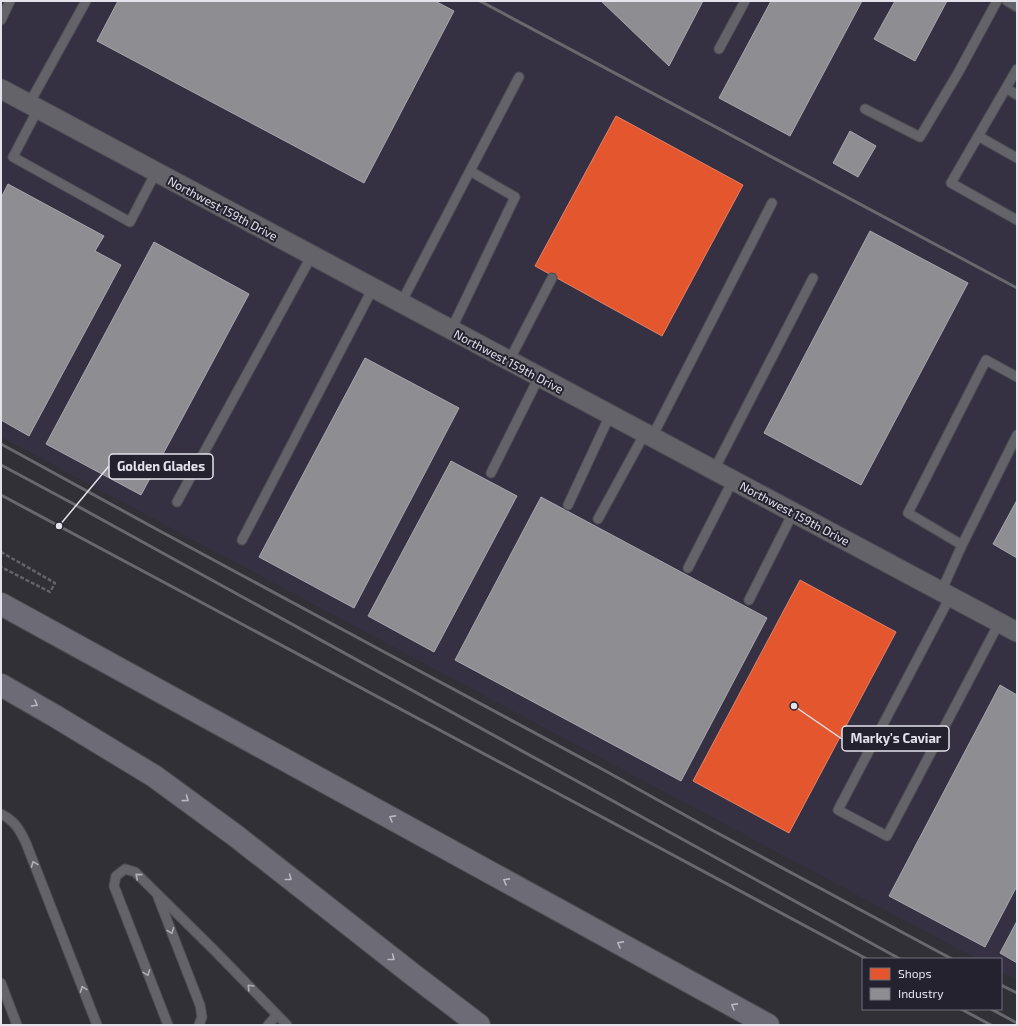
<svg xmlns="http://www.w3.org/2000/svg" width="1018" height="1026" font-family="'Exo 2',sans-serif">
<rect width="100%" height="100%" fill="#313036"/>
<path fill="#353143" d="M1,1H1017V980L1001,972V959H977L1,437Z"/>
<path fill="#e4572e" stroke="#e48167" d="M616,116L743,185L662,336L535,266Z
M800,580L896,632L789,833L693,781Z"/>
<path fill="#8d8d92" stroke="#a7a6ad" d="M118,1H435L454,11L364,183L97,41Z
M601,1H703L669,66Z
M771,1H862L790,136L719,98Z
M895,1H947L915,61L874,39Z
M850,131L876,146L858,177L833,163Z
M8,184L104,236L95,251L121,265L29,436L1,420V198Z
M870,231L968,283L861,485L764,433Z
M154,242L249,294L141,495L46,444Z
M365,358L459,408L354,608L259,557Z
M451,461L517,496L434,652L368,616Z
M541,497L767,618L681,781L455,660Z
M1017,500V558L993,544Z
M1000,685L1017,695V886L985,947L889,896Z
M1017,921V963L1000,953Z"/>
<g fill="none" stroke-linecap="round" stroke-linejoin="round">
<g stroke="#4e4d53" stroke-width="11">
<path id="service" d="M1007,1L1017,7
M1,20L10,1
M719,49L745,1
M1017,69L951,183L1017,220
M1006,88L1017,95
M29,104L86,1
M38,109L13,157L130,222L156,172
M865,109L920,137L958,73L997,1
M978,136L1017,158
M401,303L519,77
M451,330L515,197L470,171
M509,361L552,278
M652,437L772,203
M714,470L813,278
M491,473L539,377
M177,502L312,255
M568,505L610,415
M598,519L645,433
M242,540L373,288
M962,545L908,513L986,360L1017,377
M688,568L733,480
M941,592L962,545L1017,435
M950,597L838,810L887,836L999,623
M749,600L793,513
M1,814C15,821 20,830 26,843L97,1025
M158,897L200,1005L202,1017L199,1025
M1,983L17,1025
M168,1025L114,886L116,876L125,869L135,872L214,950L287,1025
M268,1025L277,1015"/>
</g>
<g stroke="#4e4d53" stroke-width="21">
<path id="minor" d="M1,89L1017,632"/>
</g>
<g stroke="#4e4d53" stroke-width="24">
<path id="primary" d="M1,604L768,1025
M1,685L55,716L154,776L236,836L412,974L479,1025"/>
</g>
<path stroke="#646468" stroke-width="2.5" stroke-dasharray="4 2" stroke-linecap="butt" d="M1,552L55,583L50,592L1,567"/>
<use href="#service" stroke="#646369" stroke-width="9"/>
<use href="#minor" stroke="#646369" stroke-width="19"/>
<use href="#primary" stroke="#6d6b75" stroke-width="22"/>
<path stroke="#69686d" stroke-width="3" d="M480,1L1017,288
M1,444L158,530L375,647L602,769L710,829L952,959
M1,465L70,502L900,959
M1,495L867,959
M1001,985L1017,993
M961,1009L991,1025
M991,1009L1017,1023"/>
</g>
<defs><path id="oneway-chevron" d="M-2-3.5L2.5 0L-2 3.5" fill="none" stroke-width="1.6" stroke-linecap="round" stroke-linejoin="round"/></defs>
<g stroke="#bab8c2">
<use href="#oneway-chevron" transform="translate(35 704) rotate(30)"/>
<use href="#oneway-chevron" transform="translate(186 799) rotate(36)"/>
<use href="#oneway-chevron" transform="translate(392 818) rotate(-151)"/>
<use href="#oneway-chevron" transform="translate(289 878) rotate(38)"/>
<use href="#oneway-chevron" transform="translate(506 881) rotate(-151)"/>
<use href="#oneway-chevron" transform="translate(620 944) rotate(-151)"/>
<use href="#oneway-chevron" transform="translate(392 958) rotate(38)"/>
<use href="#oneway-chevron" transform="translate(734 1006) rotate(-151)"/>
</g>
<g stroke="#b1afb7">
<use href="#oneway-chevron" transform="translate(34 864) rotate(-111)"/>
<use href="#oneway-chevron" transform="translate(138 876) rotate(-140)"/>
<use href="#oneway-chevron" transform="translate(171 931) rotate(69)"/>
<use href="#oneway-chevron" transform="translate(147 973) rotate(69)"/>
<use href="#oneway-chevron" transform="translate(250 987) rotate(-134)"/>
<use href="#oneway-chevron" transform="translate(83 989) rotate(-111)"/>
</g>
<g text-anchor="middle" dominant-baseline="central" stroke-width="4" stroke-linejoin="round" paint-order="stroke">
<g font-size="12" fill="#e4e2eb" stroke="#252230">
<text transform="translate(223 208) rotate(28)">Northwest 159th Drive</text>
<text transform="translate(509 361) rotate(28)">Northwest 159th Drive</text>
<text transform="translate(795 513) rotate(28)">Northwest 159th Drive</text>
</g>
</g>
<path fill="none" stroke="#e4e2eb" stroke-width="1.5" d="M59 526L109 466M794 706L842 739"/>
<g fill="#e4e2eb" stroke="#252230" stroke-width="1.5">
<circle cx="59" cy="526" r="4"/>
<circle cx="794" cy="706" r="4"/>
</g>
<g fill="#252230" stroke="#e4e2eb" stroke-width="1.5">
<rect x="109" y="454" width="104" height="25" rx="4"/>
<rect x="842" y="726" width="107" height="25" rx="4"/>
</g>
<g font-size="13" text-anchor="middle" font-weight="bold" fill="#e4e2eb">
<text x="161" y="471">Golden Glades</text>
<text x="896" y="743">Marky's Caviar</text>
</g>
<rect width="1018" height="1026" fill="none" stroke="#e4e2eb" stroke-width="4"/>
<rect x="862" y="958" width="140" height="52" fill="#252230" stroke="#716f7b"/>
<rect x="870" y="968" width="20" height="12" fill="#e4572e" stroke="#716f7b"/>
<text x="898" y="978" font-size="12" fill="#e4e2eb">Shops</text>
<rect x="870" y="988" width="20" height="12" fill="#8d8d92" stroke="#716f7b"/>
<text x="898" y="998" font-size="12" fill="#e4e2eb">Industry</text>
</svg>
